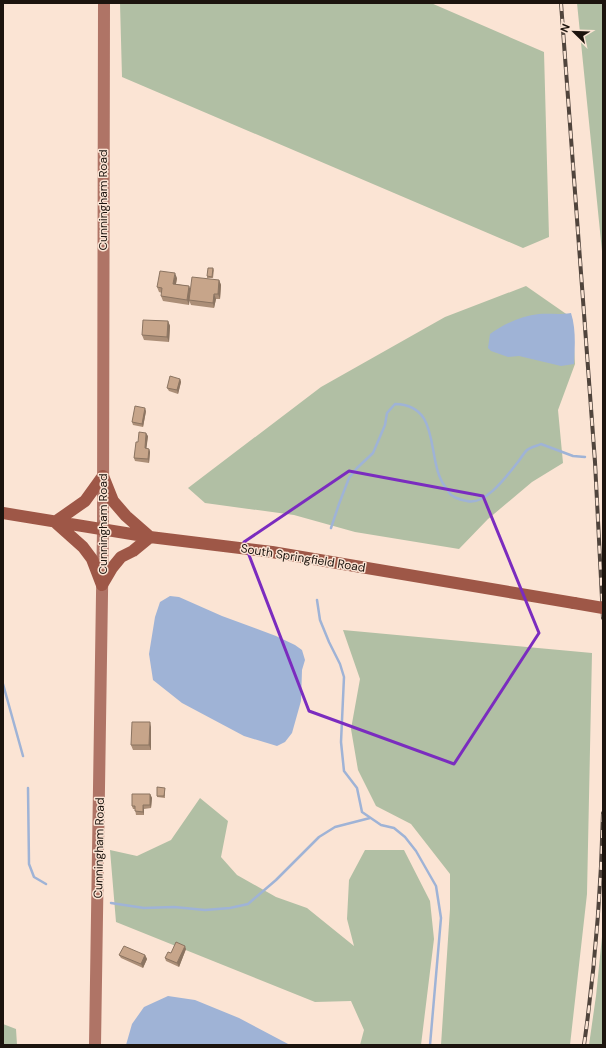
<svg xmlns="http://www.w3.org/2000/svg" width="606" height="1048" font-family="'DM Sans',sans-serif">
<rect width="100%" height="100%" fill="#fbe4d4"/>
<path fill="#b1bfa4" d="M120,3H431L544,52L549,237L523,248L122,77Z
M577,3H603V261Z
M526,286L572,318L575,364L558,410L563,463L532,482L488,519L459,549L355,532L294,515L205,503L188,488L321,387L445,317Z
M343,630L592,653L587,894L570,1045H441L450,909V874L411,824L376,806L358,770L351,729L360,679Z
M200,798L228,821L221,857L237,875L276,897L307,908L354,946L347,919L349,880L365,850H404L430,901L434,939L421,1045H360L364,1030L351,1001L315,1002L116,922L110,850L137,856L171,840Z
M603,927V1045H589L596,996Z
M3,1024L16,1029L17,1045H3Z"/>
<path fill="#9fb3d6" d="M571,313C576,328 575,347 574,364L561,366L519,356L508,357L491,351L488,348L490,334C504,324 521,316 539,314C550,313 558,315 571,313Z
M170,596L179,597L222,616L276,636L295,645L302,650L305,660L302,670L301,701L292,733L285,742L277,746L244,736L182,703L153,680L149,654L155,617L160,602Z
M168,996L195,1000L239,1018L290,1045H126L132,1024L144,1007Z"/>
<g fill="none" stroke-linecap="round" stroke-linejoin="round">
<path stroke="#9fb3d6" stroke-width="2.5" d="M331,528L339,504L349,478L357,468L373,453L385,425L387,413L395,404C444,405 424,463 447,489C448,491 450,495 453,496C456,499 463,500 467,501C486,506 508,474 518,462C521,458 524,453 527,450C531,447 537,446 541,444L573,456L585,457
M317,600L320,620L329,642L340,664L344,677L341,742L344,771L357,788L362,812L381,825L394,828L405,837L416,851L436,886L441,918L430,1045
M3,684L23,756
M28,788L29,864L34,877L46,884
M111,903L144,908L174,907L205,910L230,908L248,904L276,880L319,837L335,827L370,818"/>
<path stroke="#af7466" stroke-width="12" d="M95,1045L103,530L104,3"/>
<path stroke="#9e5747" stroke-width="12" d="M3,513L150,537L272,552L574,603
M55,522L83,547L92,559L102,585
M55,522L85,501L103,476
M102,585L112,568L121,557L133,551L150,537L126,516L113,501L103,476"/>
<g stroke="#50443c" stroke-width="4">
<path id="rail" d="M561,3L595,462L603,618
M584,1045C595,968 601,891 603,813"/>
</g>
<use href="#rail" stroke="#fbe4d4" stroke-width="2.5" stroke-dasharray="8" stroke-linecap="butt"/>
<path stroke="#9e5747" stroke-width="12" d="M574,603L603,608"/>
</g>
<path fill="#ab8e77" d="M213,268L214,270L213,278H207V276Z
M177,278L176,284L189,286L190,290L219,280L221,285L220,299H216L214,308L191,305L189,300V305L163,301L161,296L162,293L159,292L157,287Z
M168,321L170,326L169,342L144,340L142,335Z
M180,379L181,382L178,394L169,391L167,388Z
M146,411L143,427L133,425L132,422Z
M148,436L146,448L149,449L150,452L149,463L135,461L134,458L138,442Z
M151,727V750H133L131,745Z
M165,788V798L157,797V796Z
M150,794L152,798L151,808L144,809V815H136L135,809H133L132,806Z
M186,949L179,967L166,961L165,958L171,953Z
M119,955H145L147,959L143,968L121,958Z"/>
<path fill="#8b7461" d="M175,273L177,278L175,289L173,284Z
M219,280L221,285L220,299L218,294Z
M189,286L191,291L189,305L187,300Z
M214,294L216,299L214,308L213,303Z
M168,321L170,326L169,342L167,337Z
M180,379L181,382L178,394L177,390Z
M145,408L146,411L143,427L142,424Z
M146,433L148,436L146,452L145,448Z
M149,449L150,452L149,463L148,459Z
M150,722L151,727V750L149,745Z
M150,794L152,798L151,808L150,805Z
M143,805L144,809V815L143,812Z
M185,946L186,949L179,967L177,963Z
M145,955L147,959L143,968L141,964Z"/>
<path fill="#c7a58a" stroke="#8b7461" d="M208,268H213L212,277L207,276Z
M160,271L175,273L173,284L189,286L187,300L161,296L162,288L157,287Z
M192,277L219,280L218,294H214L213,303L189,300Z
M143,320L168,321L167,337L142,335Z
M170,376L180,379L177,390L167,388Z
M135,406L145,408L142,424L132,422Z
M139,432L146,433L145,448L149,449L148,459L134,458L136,442H138Z
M132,722H150L149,745H131Z
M157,787L165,788L164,796H157Z
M132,794H150V805H143V812L135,811V806H132Z
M176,942L185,946L177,963L165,958L168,952L171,953Z
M124,946L145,955L141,964L119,955Z"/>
<path fill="none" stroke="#7b2cbf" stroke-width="3" stroke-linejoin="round" d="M349,471L483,496L539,633L454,764L309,711L244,542Z"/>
<g text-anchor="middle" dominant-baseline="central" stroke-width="3" stroke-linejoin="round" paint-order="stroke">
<g font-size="12" fill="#1c140e" stroke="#fbe4d4">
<text transform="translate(103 200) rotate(-90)">Cunningham Road</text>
<text transform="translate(103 524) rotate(-90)">Cunningham Road</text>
<text transform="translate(303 558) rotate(9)">South Springfield Road</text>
<text transform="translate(99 848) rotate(-89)">Cunningham Road</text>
</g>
</g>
<rect width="606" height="1048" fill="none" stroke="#1c140e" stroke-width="8"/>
<g transform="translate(574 32) rotate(293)" stroke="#fbe4d4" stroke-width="3" paint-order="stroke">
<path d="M0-3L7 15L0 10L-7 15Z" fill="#1c140e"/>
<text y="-6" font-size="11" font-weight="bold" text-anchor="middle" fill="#1c140e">N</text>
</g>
</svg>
